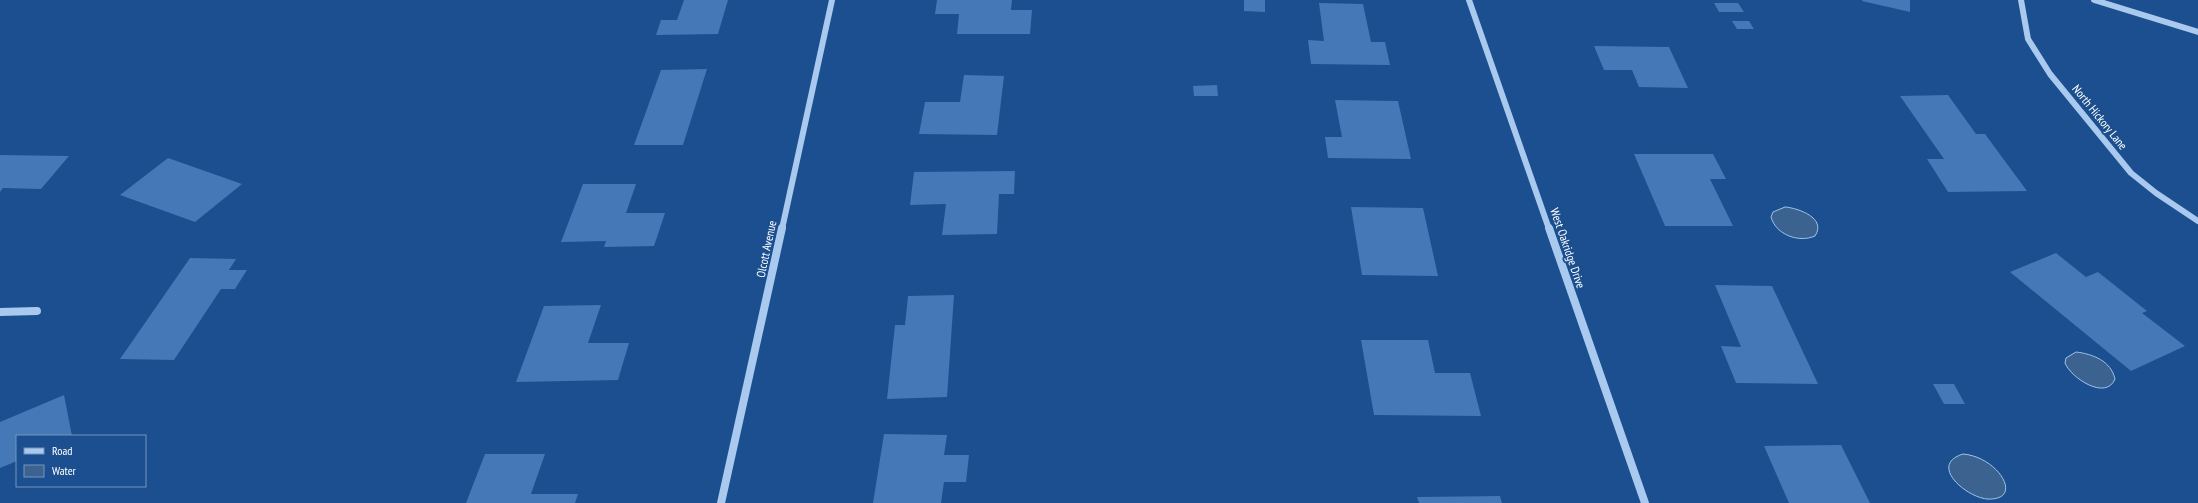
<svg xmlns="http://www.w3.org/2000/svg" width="2198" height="503" font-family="'PT Sans Narrow',sans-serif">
<rect width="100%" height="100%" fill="#1b4f8f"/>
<path fill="#3c6290" stroke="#9cc4f0" d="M1785,207C1798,208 1827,218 1815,236C1799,243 1776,235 1771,217L1773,212Z
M2076,352C2093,354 2111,361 2115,379C2106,401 2071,378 2065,363L2066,358Z
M1963,454C1999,457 2025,501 1987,499C1966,497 1928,465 1963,454Z"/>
<path fill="#4478b7" d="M684,0H728L718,34L656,35L661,20H677Z
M937,0H1012L1011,10H1032L1030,34H957L959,14H935Z
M1244,0H1265V12L1244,11Z
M1862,0H1910V12L1862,1Z
M1319,3L1363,4L1371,42H1385L1390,65L1311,64L1308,40L1324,41Z
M1714,3H1738L1744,12H1719Z
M1732,21H1749L1754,29H1737Z
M1594,46L1669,47L1688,88L1639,87L1632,70H1604Z
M707,69L683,145H634L661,70Z
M964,75L1004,76L997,135L919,134L925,102H960Z
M1217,85L1218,96H1194L1193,86Z
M1948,95L1976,134H1985L2027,191L1948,192L1927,159H1944L1900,96Z
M1335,100L1398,101L1411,159L1328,158L1325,137H1342Z
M1634,154H1713L1726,179H1710L1733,226H1665Z
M0,155L69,156L41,189L3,188L0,192Z
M168,158L242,184L195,222L120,195Z
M1015,171L1014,194H999L997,234L942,235L946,204L910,205L914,172Z
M583,184H636L626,213H665L654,246L604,247L606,241L561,242Z
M1351,207L1423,208L1438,276L1362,275Z
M2056,253L2086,277L2098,272L2147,311L2142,313L2185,346L2131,371L2010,272Z
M190,258L236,259L229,270H247L235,289H221L174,360L120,359Z
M1715,285L1772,286L1818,384L1736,383L1721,346L1741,347Z
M954,295L947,397L887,399L895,325H905L908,296Z
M601,305L588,343H629L618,380L516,382L544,306Z
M1361,340H1428L1435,373H1470L1481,416L1374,415Z
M1933,384H1954L1965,404H1944Z
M64,395L72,436H17V461L0,468V422Z
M884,434L947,435L944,455H969L966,482H944L941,503H873Z
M1841,445L1870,503H1789L1764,446Z
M485,454H545L531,494H578L575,503H466Z
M1500,496L1502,503H1419L1417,497Z"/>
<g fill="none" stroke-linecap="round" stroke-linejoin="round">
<path stroke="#a9c9ee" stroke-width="6" d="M1469,0L1549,229
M2021,0L2028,39L2050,74L2131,173L2156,193L2198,221
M2094,0L2198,32
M782,229L832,0"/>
<path stroke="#a9c9ee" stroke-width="8" d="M1549,228L1645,503
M0,312L37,311
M721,503L782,228"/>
</g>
<g text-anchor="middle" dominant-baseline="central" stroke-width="4" stroke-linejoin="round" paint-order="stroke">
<g font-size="12" fill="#fff" stroke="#1b4f8f">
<text transform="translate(2100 117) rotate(51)">North Hickory Lane</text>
<text transform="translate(1568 248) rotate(71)">West Oakridge Drive</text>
<text transform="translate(766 249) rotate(-78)">Olcott Avenue</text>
</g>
</g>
<rect x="16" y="435" width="130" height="52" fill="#1b4f8f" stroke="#7695bc"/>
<rect x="24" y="448" width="20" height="6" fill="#a9c9ee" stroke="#7695bc"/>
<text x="52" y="455" font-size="12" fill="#ffffff">Road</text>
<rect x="24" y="465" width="20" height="12" fill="#3c6290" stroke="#7695bc"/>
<text x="52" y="475" font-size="12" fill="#ffffff">Water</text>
</svg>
